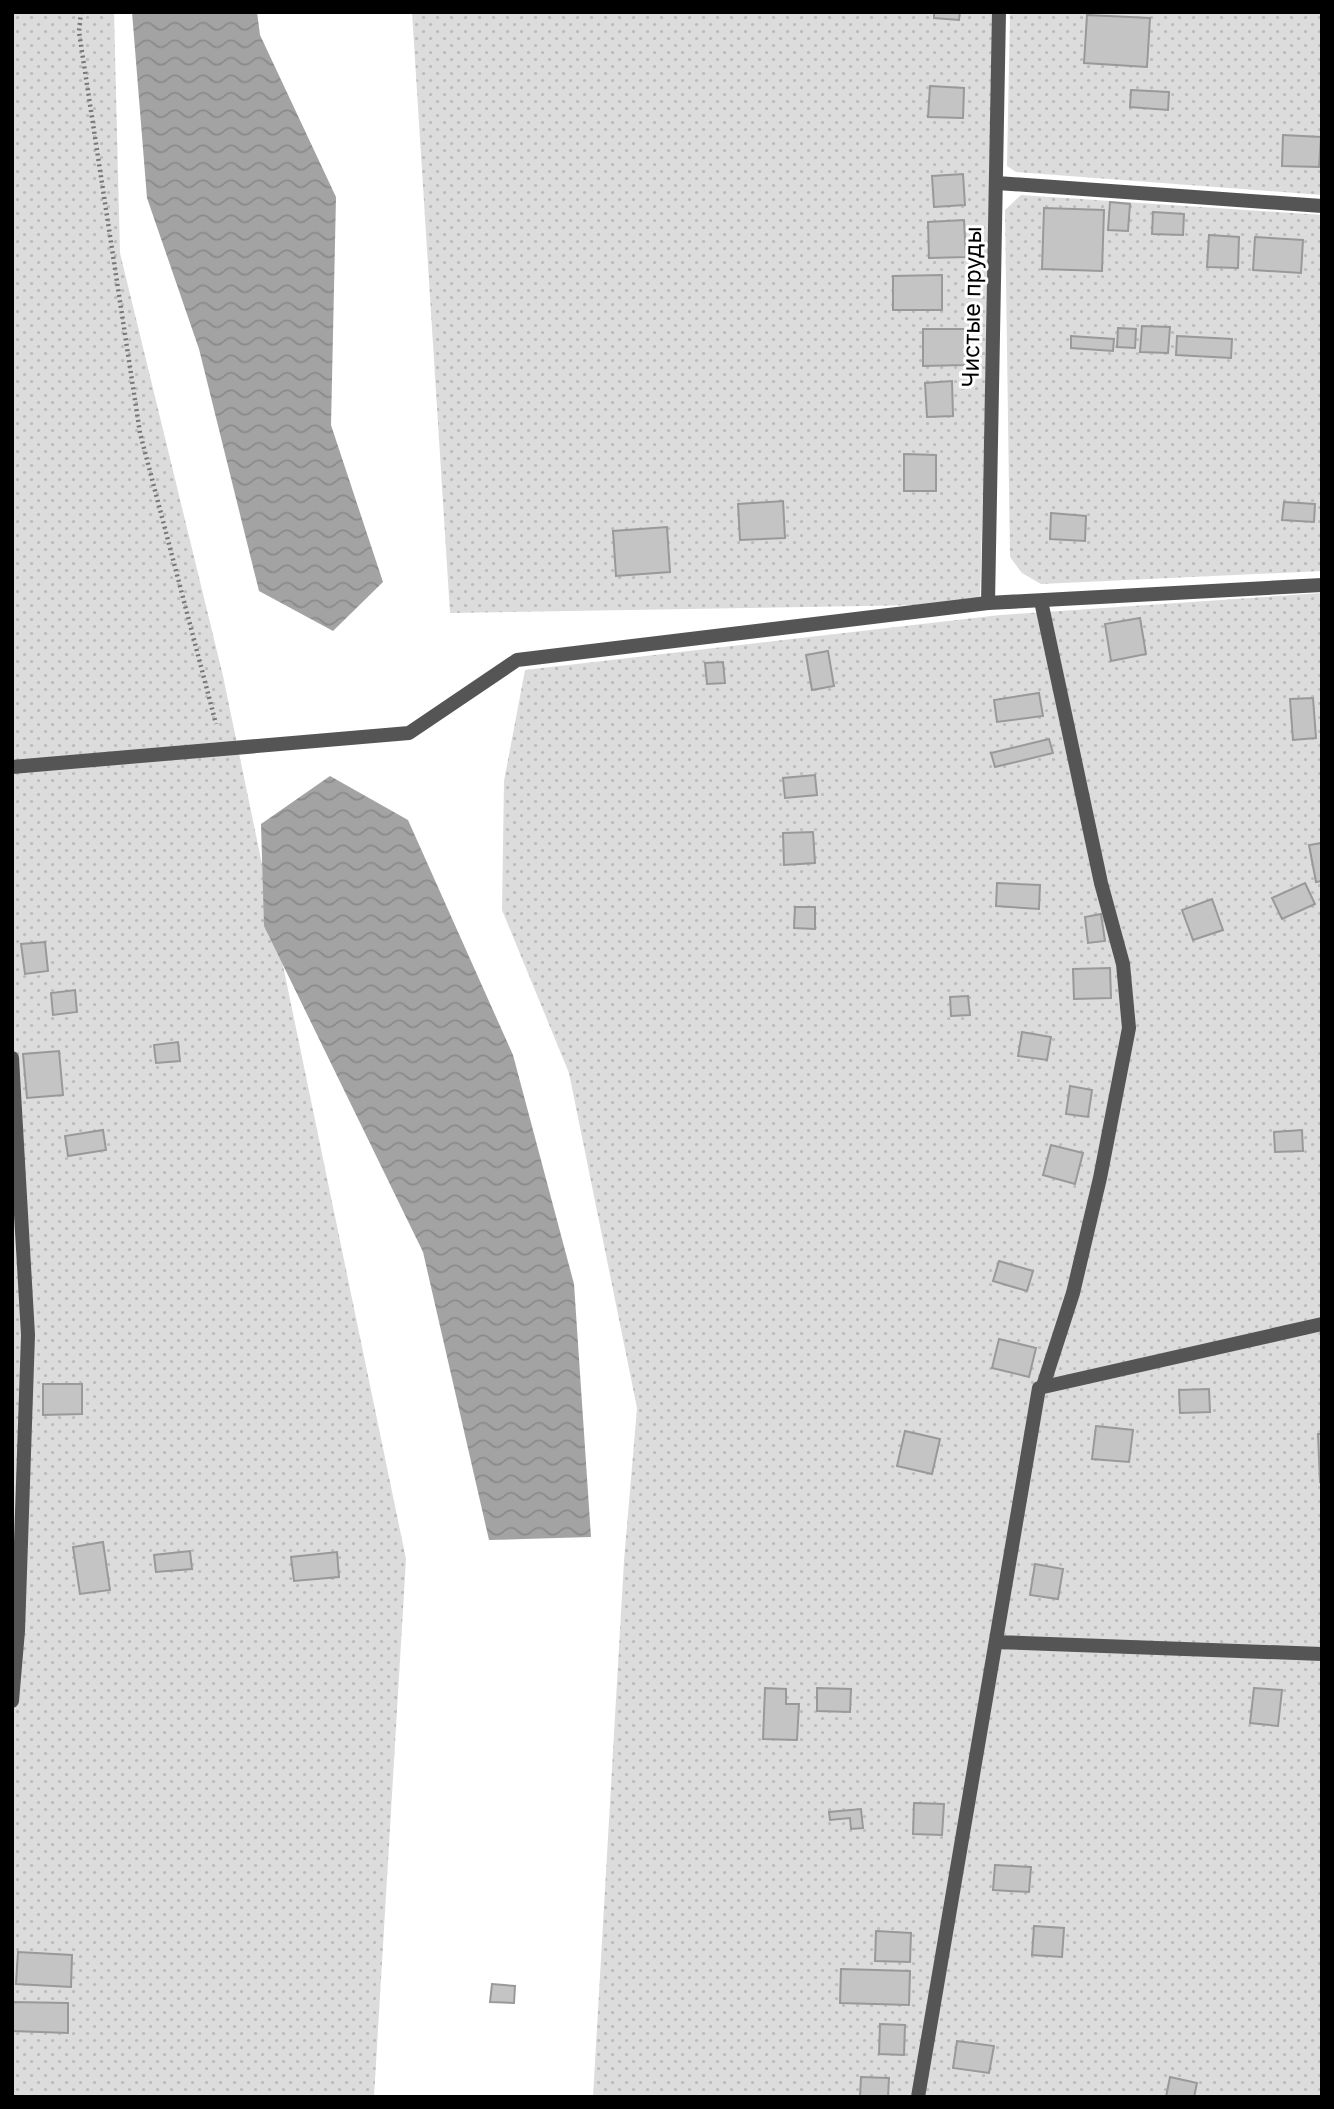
<svg xmlns="http://www.w3.org/2000/svg" width="1334" height="2109" font-family="Inter,sans-serif">
<defs>
<pattern id="garden-dots" width="8" height="8" patternUnits="userSpaceOnUse" patternTransform="scale(1.75)"><rect width="8" height="8" fill="#dcdcdc"/><path d="M2 2h.1M6 6h.1" fill="none" stroke="#bbb" stroke-width="1.8" stroke-linecap="round"/></pattern>
<pattern id="water-waves" width="16" height="10" patternUnits="userSpaceOnUse" patternTransform="scale(1.75)"><rect width="16" height="10" fill="#a3a3a3"/><path d="M0 5q4-4 8 0t8 0" fill="none" stroke="#8b8b8b"/></pattern>
</defs>
<rect width="100%" height="100%" fill="#fff"/>
<path fill="url(#garden-dots)" d="M12,12H114L120,253L223,676L406,1559L374,2097H12Z
M412,12H995L980,604L450,613Z
M1010,12H1322V195L1016,172L1007,166Z
M1021,195L1322,215V571L1041,584L1022,573L1010,557L1005,210Z
M1322,593V2097H593L624,1561L637,1408L569,1073L502,910L504,781L525,670L1000,615Z"/>
<path fill="url(#water-waves)" d="M132,12H257L260,35L336,197L331,425L383,582L333,631L259,591L199,349L147,198Z
M330,776L408,820L513,1055L574,1284L591,1537L489,1540L423,1252L264,926L261,824Z"/>
<path fill="#c4c4c4" stroke="#999" stroke-width="2" d="M934,12H960L959,20L934,18Z
M1087,15L1150,18L1147,67L1084,63Z
M930,86L964,88L963,118L928,117Z
M1131,90L1169,92L1168,110L1130,107Z
M1283,135L1321,137L1319,167L1282,166Z
M963,174L965,205L934,207L932,176Z
M1110,202L1130,204L1128,231L1108,230Z
M1044,208L1104,210L1102,271L1042,269Z
M1153,212L1184,214L1183,235L1152,234Z
M964,220L966,257L929,258L928,222Z
M1209,235L1239,237L1238,268L1207,267Z
M1255,237L1303,240L1301,273L1253,270Z
M942,275V310H893V276Z
M1142,326L1170,327L1168,353L1140,352Z
M1118,328L1136,329L1135,348L1117,347Z
M923,329H965L966,365L923,366Z
M1071,336L1114,339L1113,351L1071,348Z
M1177,336L1232,339L1231,358L1176,355Z
M952,381L953,416L927,417L925,383Z
M904,454L936,455V491H904Z
M783,501L785,538L740,540L738,504Z
M1284,502L1315,504L1314,522L1282,520Z
M1051,513L1086,516L1085,541L1050,539Z
M667,527L670,572L616,576L613,531Z
M1140,618L1146,654L1111,661L1105,624Z
M828,651L834,686L812,690L806,655Z
M723,662L725,683L707,684L705,663Z
M1039,693L1043,716L997,722L994,700Z
M1313,698L1316,738L1293,740L1290,699Z
M1049,739L1053,753L995,767L991,753Z
M815,775L817,795L785,798L783,778Z
M813,832L815,863L784,865L783,833Z
M1322,843V881L1316,882L1309,845Z
M997,883L1040,885L1039,909L996,906Z
M1305,883L1315,904L1282,919L1272,898Z
M1212,899L1223,930L1193,940L1182,910Z
M795,907H815V929L794,928Z
M1101,914L1105,941L1088,943L1085,917Z
M45,942L48,971L25,974L21,944Z
M1110,968L1111,998L1074,999L1073,969Z
M75,990L77,1012L53,1015L51,993Z
M968,996L970,1015L951,1016L950,997Z
M1022,1032L1051,1037L1047,1060L1018,1056Z
M178,1042L180,1061L156,1063L154,1045Z
M59,1051L63,1095L27,1098L23,1054Z
M1070,1086L1092,1090L1088,1117L1066,1114Z
M103,1130L106,1150L68,1156L65,1136Z
M1302,1130L1303,1151L1275,1152L1274,1132Z
M1051,1145L1083,1153L1075,1184L1043,1175Z
M999,1261L1033,1271L1027,1291L993,1281Z
M999,1339L1036,1348L1029,1377L992,1368Z
M43,1384H82V1414L43,1415Z
M1209,1389L1210,1412L1180,1413L1179,1390Z
M1096,1426L1133,1430L1129,1462L1092,1459Z
M905,1431L940,1439L932,1474L897,1466Z
M1318,1434H1322V1482H1320Z
M103,1542L110,1590L80,1594L73,1547Z
M190,1551L192,1569L156,1572L154,1555Z
M337,1552L339,1577L294,1581L291,1557Z
M1035,1564L1063,1569L1058,1599L1030,1595Z
M765,1688L786,1689V1704H799L797,1740L763,1739Z
M817,1688L851,1689L850,1712L817,1711Z
M1254,1688L1282,1690L1278,1726L1250,1723Z
M914,1803L944,1804L942,1835L913,1834Z
M861,1809L863,1828L851,1829L850,1818L830,1820L829,1812Z
M995,1865L1031,1867L1029,1892L993,1890Z
M1034,1926L1064,1928L1062,1957L1032,1955Z
M876,1931L911,1933L910,1962L875,1961Z
M18,1952L72,1955L71,1987L16,1984Z
M841,1969L910,1971L909,2005L840,2003Z
M492,1984L515,1986L514,2003L490,2002Z
M12,2002L68,2003V2033L12,2031Z
M880,2024L905,2025L904,2055L879,2054Z
M957,2041L994,2046L989,2073L953,2068Z
M861,2077L889,2078L888,2097H860Z
M1170,2077L1197,2083L1194,2097H1166Z"/>
<g fill="none" stroke-linecap="round" stroke-linejoin="round">
<path stroke="#777" stroke-width="4.5" stroke-dasharray="2 3.5" stroke-linecap="butt" d="M81,12L79,32L140,433L216,724"/>
<path stroke="#555" stroke-width="14" d="M997,183L1322,206
M1041,601L1101,883L1123,964L1129,1028L1100,1178L1073,1293L1043,1386
M988,603L999,12
M12,1058L28,1335L18,1631L12,1701
M996,1642L1322,1654
M918,2097L1039,1388L1322,1324"/>
<path stroke="#555" stroke-width="14" d="M12,767L409,733L517,660L988,603L1322,585"/>
</g>
<g text-anchor="middle" dominant-baseline="central" stroke-width="6" stroke-linejoin="round" paint-order="stroke">
<g font-size="23" fill="#000" stroke="#fff">
<text transform="translate(972 307) rotate(-89)">Чистые пруды</text>
</g>
</g>
<rect width="1334" height="2109" fill="none" stroke="#000000" stroke-width="28"/>
</svg>
